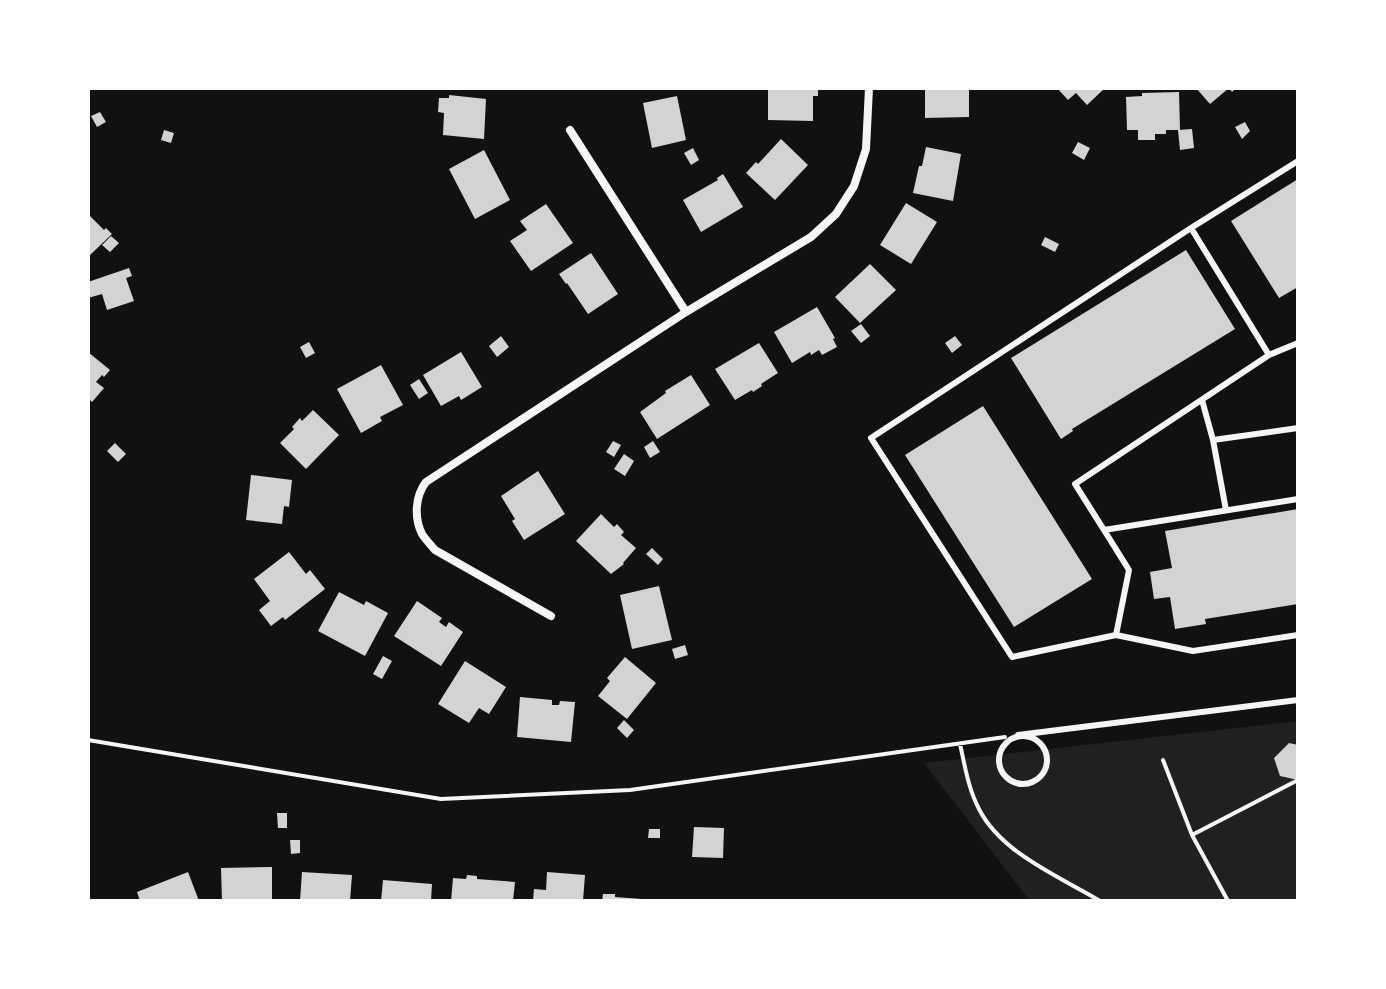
<svg xmlns="http://www.w3.org/2000/svg" width="1386" height="989" font-family="'Archivo Narrow',sans-serif">
<rect width="100%" height="100%" fill="#111"/>
<path fill="#202020" d="M1298,721V901H1030L924,763Z"/>
<path fill="#d3d3d3" d="M768,88H818V96H813V121L768,120Z
M925,88H969V117L925,118Z
M1057,88H1105L1087,105L1076,93L1068,100Z
M1196,88H1236L1232,92L1229,88L1210,104Z
M1179,92L1180,130H1166V134H1155V140H1138V130H1127L1126,97L1142,96V93Z
M449,95L486,99L484,139L443,135L444,113L438,112L439,98H449Z
M677,96L686,140L652,148L643,103Z
M100,112L106,122L97,127L91,116Z
M1245,122L1250,131L1242,139L1235,127Z
M1192,129L1194,148L1180,150L1178,130Z
M164,130L174,133L171,143L161,140Z
M781,139L808,165L775,200L746,173L756,162L758,164Z
M1078,142L1090,148L1084,160L1072,153Z
M926,147L961,154L953,201L913,193L919,166H922Z
M693,148L699,160L691,165L684,153Z
M484,150L510,200L475,219L449,169Z
M723,174L743,207L701,232L683,200L718,180L717,178Z
M1298,179V287L1279,298L1231,221Z
M906,203L937,222L911,264L880,245Z
M546,204L573,243L531,271L510,241L527,230L520,221Z
M88,214L104,230L106,228L112,234L88,257Z
M111,236L119,243L110,252L102,245Z
M1045,237L1059,244L1055,252L1041,245Z
M1186,250L1235,329L1072,429L1073,431L1061,439L1011,358Z
M591,253L618,294L588,314L567,283L566,284L559,274Z
M870,264L896,290L860,323L835,297Z
M129,268L132,276L126,278L134,301L107,310L102,294L88,298V282Z
M817,307L835,338L833,339L837,347L822,355L819,350L811,355L810,352L792,363L774,332Z
M861,324L870,336L861,343L851,331Z
M501,336L509,347L497,357L489,346Z
M955,336L962,345L952,353L945,343Z
M309,342L315,353L306,358L300,347Z
M759,343L778,373L761,384L762,386L753,392L752,390L735,400L715,369Z
M88,352L110,370L104,377L102,375L96,382L104,388L92,402L88,398Z
M461,352L482,387L461,400L459,396L441,406L423,375Z
M381,365L403,405L380,417L382,421L361,433L337,389Z
M691,375L710,405L657,439L640,412L666,393L665,391Z
M419,379L428,393L419,399L410,385Z
M983,406L1092,579L1014,627L905,455Z
M313,410L339,435L306,469L280,443L294,429L292,427L300,418L302,421Z
M613,441L621,445L614,457L606,452Z
M653,441L660,452L650,458L644,447Z
M115,443L126,454L118,462L107,451Z
M624,454L634,461L625,476L614,469Z
M538,471L565,514L524,540L512,521L515,519L501,496Z
M251,475L292,480L289,507L284,506L282,524L246,520Z
M1298,509V604L1205,619L1206,624L1175,629L1170,597L1154,599L1150,572L1172,568L1165,531Z
M601,514L614,527L617,524L624,532L621,535L636,548L623,563L624,564L611,574L576,541Z
M652,548L663,559L658,565L646,554Z
M289,552L306,574L310,570L325,589L285,620L283,617L271,626L259,610L270,601L254,579Z
M659,586L672,640L632,649L620,595Z
M339,592L364,605L366,601L388,613L365,656L318,631Z
M417,601L442,618L439,622L446,627L449,622L463,632L441,666L394,636Z
M685,645L688,655L675,659L672,649Z
M383,656L392,661L382,679L373,674Z
M625,657L656,683L627,719L598,696L610,681L607,678Z
M465,661L506,687L489,714L479,708L469,723L438,704Z
M520,697L552,700V705H559L560,701L575,702L571,742L517,737Z
M624,720L634,730L627,738L617,728Z
M1289,743L1298,745V780L1280,776L1274,758Z
M277,813H287V828H278Z
M694,827L724,828L723,858L692,857Z
M649,829H660V838H648Z
M290,840H300V853L291,854Z
M272,867V901H222L221,868Z
M188,872L199,901H140L137,892Z
M302,872L352,875L350,901H300Z
M547,872L585,875L583,901H533L534,889L546,890Z
M467,875L477,876V879L515,882L513,901H451L453,878L466,879Z
M383,880L432,884L431,901H381Z
M603,894H615V897L642,899V901H602Z"/>
<g fill="none" stroke-linecap="round" stroke-linejoin="round">
<path stroke="#f5f5f5" stroke-width="4" d="M88,740L441,799L630,790L1005,737
M960,744C965,766 968,788 979,809C1001,853 1060,877 1100,901
M1163,760L1192,835
M1228,901L1192,835L1298,780"/>
<path stroke="#f5f5f5" stroke-width="6" d="M1298,161L1191,228L871,438L1012,657L1116,635L1193,651L1298,635
M1191,228L1269,355
M1298,343L1269,355L1075,484L1104,530L1298,499
M1202,400L1213,440L1298,428
M1213,440L1226,510
M1104,530L1129,570L1116,635
M1018,735L1298,700
M999 760a24 24 0 1 1 48 0a24 24 0 1 1-48 0Z"/>
<path stroke="#f5f5f5" stroke-width="8" d="M570,130L686,312
M551,616L435,550C431,545 425,539 422,534C414,518 415,496 426,482L686,312L811,237L836,214L854,186L866,149L869,88"/>
</g>
<rect width="1386" height="989" fill="none" stroke="#ffffff" stroke-width="180"/>
</svg>
